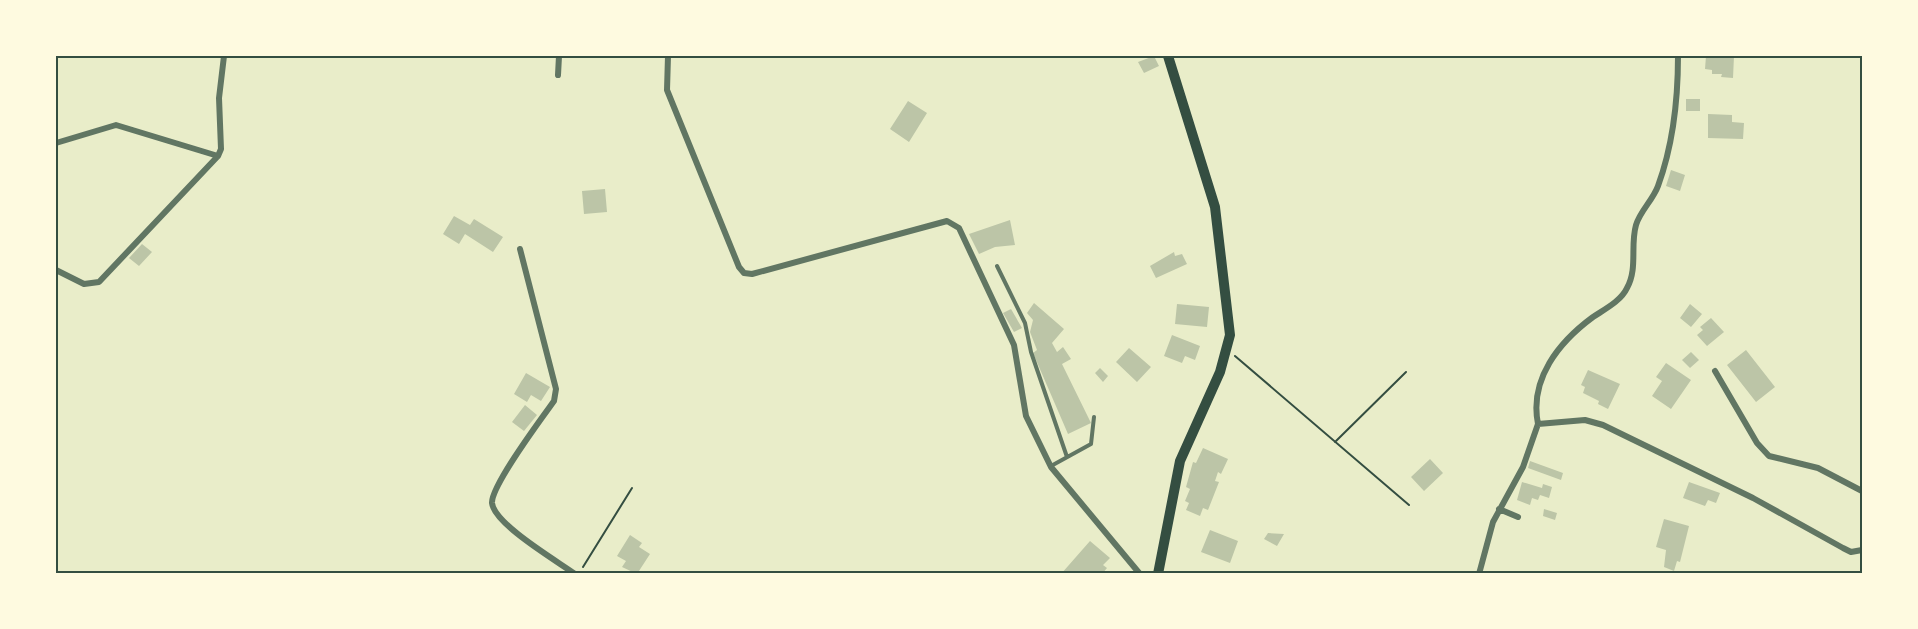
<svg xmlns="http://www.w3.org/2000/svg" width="1918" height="629" font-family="'Crimson Pro',serif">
<rect width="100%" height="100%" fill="#e9edc9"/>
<path fill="#bcc5a7" d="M1154,56L1159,66L1144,73L1138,62Z
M1706,56H1734L1733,78L1721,77L1722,74H1712V70L1705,69Z
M1686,99H1700V111H1686Z
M908,101L927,113L909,142L890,129Z
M1708,114L1732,115V122L1744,123L1743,139L1708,138Z
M1671,170L1685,175L1680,191L1666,186Z
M605,189L607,212L584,214L582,191Z
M454,216L470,225L474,219L503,237L493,252L465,234L459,244L443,234Z
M1010,220L1015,245L995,247L979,254L969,234Z
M142,244L152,252L139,266L129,258Z
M1174,252L1175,256L1182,254L1187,264L1156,278L1150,266Z
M1034,303L1064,329L1052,343L1057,352L1063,347L1071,359L1062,364L1091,423L1068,434L1033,353L1037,350L1030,332L1033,320L1027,313Z
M1177,304L1209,307L1207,327L1175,324Z
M1690,304L1702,314L1691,327L1680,318Z
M1011,309L1022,328L1014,332L1003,313Z
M1711,318L1724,332L1707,346L1697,335L1703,330L1700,327Z
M1172,335L1200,346L1195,360L1185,356L1182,363L1164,356Z
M1129,348L1151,367L1137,382L1116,362Z
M1746,350L1775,387L1756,402L1727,365Z
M1691,352L1699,360L1690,368L1682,360Z
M1666,363L1691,380L1671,409L1652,396L1662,381L1656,377Z
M1100,368L1108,376L1103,382L1095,373Z
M1588,370L1620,384L1608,409L1598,404L1599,401L1583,393L1585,387L1581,385Z
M526,373L550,387L541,401L531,395L527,402L514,394Z
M525,405L537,415L524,431L512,422Z
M1203,448L1228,459L1221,474L1218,472L1215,481L1219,482L1208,510L1203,508L1200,516L1186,510L1189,503L1185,501L1190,489L1186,487L1193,462L1196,463Z
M1430,459L1443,473L1424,491L1411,477Z
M1530,461L1563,473L1561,480L1528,468Z
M1522,482L1542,488L1543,484L1552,487L1549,498L1540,495L1538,500L1532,498L1530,505L1517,500Z
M1689,482L1720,493L1716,503L1708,500L1705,506L1683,498Z
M1544,509L1557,513L1555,520L1543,516Z
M1664,519L1689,526L1680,562L1677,561L1674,571L1664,567L1666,550L1656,547Z
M1210,530L1238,541L1230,563L1201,552Z
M1268,533L1284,534L1277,546L1264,539Z
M630,535L642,543L639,547L650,554L637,574L622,567L626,561L617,556Z
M1090,541L1110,558L1103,565L1107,568L1102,574H1061Z"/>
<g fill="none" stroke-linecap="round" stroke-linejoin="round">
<path stroke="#344e41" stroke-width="2" d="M1235,356L1409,505
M1335,442L1406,372
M583,567L632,488"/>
<path stroke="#617663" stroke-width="4" d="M997,266L1025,323L1031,352L1067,457
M1051,466L1091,444L1094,417"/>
<path stroke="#617663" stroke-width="6" d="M668,56L667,90L739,267L744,273L752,274L947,221L959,228L1014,345L1026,416L1051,467L1140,574
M558,75L559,56
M56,143L116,125L218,156L221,149L219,98L224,56
M520,249L556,389L554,401C541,419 491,486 492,503C494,524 557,561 575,574
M56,270L84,284L99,282L218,156
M1715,371L1757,443L1769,456L1818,468L1862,491
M1538,424C1529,379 1559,342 1593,317C1605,309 1621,301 1627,288C1638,268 1630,246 1636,225C1640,211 1653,200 1658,186C1673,145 1678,98 1678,56
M1538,424L1585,420L1603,425L1753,498L1843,548L1851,552L1862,550
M1499,509L1518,517
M1479,574L1493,522L1523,467L1538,424"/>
<path stroke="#344e41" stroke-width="10" d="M1158,574L1180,461L1220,372L1230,335L1215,207L1168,56"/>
</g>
<rect width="1918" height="629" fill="none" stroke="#fefae0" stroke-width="114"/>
<rect x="57" y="57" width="1804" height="515" fill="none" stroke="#344e41" stroke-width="2"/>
</svg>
